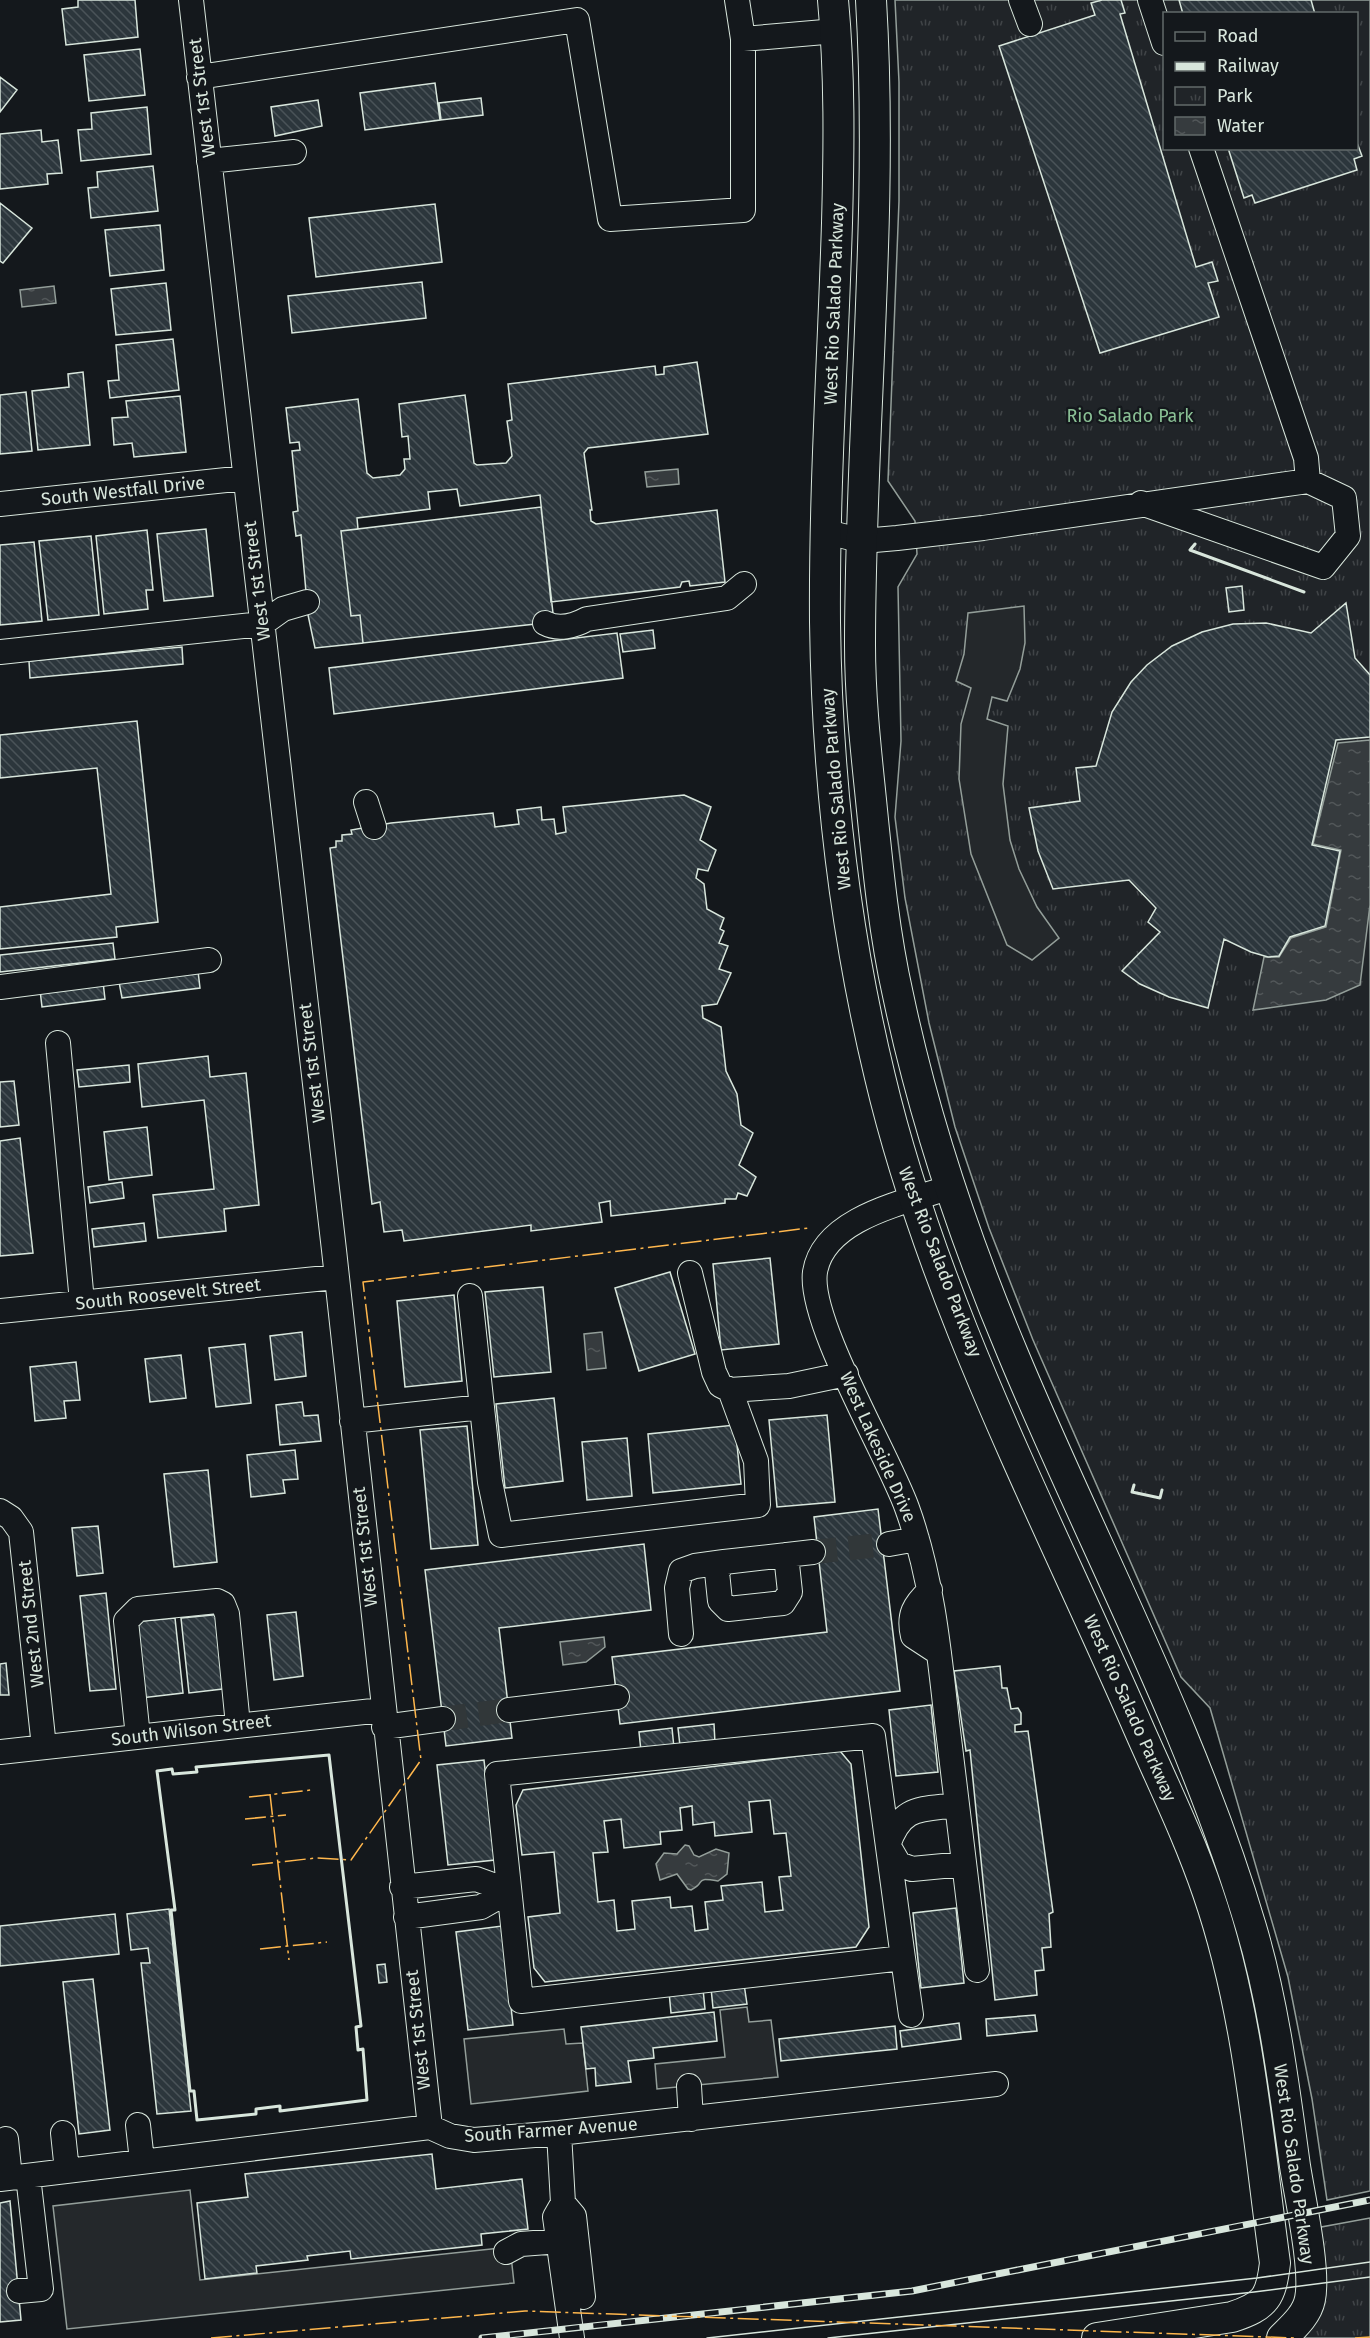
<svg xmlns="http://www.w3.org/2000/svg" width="1370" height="2338" font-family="'Fira Sans',sans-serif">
<defs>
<pattern id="park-tufts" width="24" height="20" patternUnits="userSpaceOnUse" patternTransform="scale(1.5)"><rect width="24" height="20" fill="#202428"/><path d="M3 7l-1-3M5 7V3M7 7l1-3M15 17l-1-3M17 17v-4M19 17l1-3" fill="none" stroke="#404447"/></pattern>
<pattern id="water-ripples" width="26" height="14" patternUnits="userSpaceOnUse" patternTransform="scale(1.5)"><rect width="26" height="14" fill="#363b3e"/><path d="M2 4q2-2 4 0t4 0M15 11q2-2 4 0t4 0" fill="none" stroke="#525759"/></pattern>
<pattern id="building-back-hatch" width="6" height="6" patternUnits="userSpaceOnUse" patternTransform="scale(1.5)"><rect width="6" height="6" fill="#2c363c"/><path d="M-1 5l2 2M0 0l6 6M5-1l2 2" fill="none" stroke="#4a5358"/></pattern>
</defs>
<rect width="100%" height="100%" fill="#14181c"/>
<path fill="url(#park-tufts)" stroke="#939e99" stroke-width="1.5" fill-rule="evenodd" d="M895,0H1370V2191L1327,2200L1312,2099L1288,1977L1210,1708L1181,1677L1033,1340L989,1228L955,1127L929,1023L905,898L895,817L901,741L898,587L917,554L915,521L888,481L899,201V82ZM1164,14H1356V148H1164Z
M1370,2218V2338H1299L1316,2228Z"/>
<path fill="#24282b" stroke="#939e99" stroke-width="1.5" d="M1024,606L1025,643L1020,669L1007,701L992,697L987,719L1008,726L1003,784L1010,840L1019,869L1037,907L1059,938L1032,960L1007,945L971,854L959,779L961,724L971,688L956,681L964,654L968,613Z
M747,2007L749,2022L771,2020L778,2077L657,2089L655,2064L725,2057L720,2010Z
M564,2029L566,2044L583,2043L588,2091L471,2104L464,2039Z
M190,2190L200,2280L510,2247L514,2283L67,2329L53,2206Z"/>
<path fill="url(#water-ripples)" stroke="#939e99" stroke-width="1.5" d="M54,286L56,303L22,307L20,290Z
M678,469L679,484L647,487L645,472Z
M1370,740V905L1360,985L1326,1000L1253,1010L1264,957H1279L1291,938L1326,927L1341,850L1313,844L1338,743Z
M602,1332L606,1368L587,1370L584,1334Z
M604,1637L605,1647L586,1662L563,1665L560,1642Z
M685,1845L689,1846L694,1855L699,1857L716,1849L729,1853L727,1874L718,1881C692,1877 708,1882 691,1890L688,1889L677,1874L660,1880L656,1864L664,1853L677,1854Z"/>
<path fill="url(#building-back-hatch)" stroke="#d8e6dc" stroke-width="1.5" fill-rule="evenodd" d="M78,0H135L138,37L66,45L62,9L78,7Z
M1102,0H1121L1125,13L1120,14L1196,267L1212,262L1218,281L1208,283L1219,317L1100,353L999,46L1095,15L1091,3Z
M1179,0H1311L1315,14H1183Z
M140,49L145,95L89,101L84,55Z
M0,77L17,90L0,112Z
M435,83L440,120L365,130L360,93Z
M481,98L483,115L441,120L439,103Z
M318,100L322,126L275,136L271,107Z
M147,107L151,154L81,161L78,130L92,129L91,113Z
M41,130L42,142L58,140L62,173L47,174L48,184L0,189V134Z
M1356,140L1362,156L1354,159L1357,170L1255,203L1252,195L1244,198L1228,148H1356Z
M153,166L158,211L91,218L88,188L98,187L97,172Z
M0,203L32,228L3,263L0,261Z
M435,204L442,262L316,277L309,218Z
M160,225L164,270L110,276L105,230Z
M422,282L426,318L292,333L288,296Z
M166,283L171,330L116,335L111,289Z
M173,339L179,390L110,398L108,381L119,380L116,345Z
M697,362L708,434L588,448L584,453L592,510H590L591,521L596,524L717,510L725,582L690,586L689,581L682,582L680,587L551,602L540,495L460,506L457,489L428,492L430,509L357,518L358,529L341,531L351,616L360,615L363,643L315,648L308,615L301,535L296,536L293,512L298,511L292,451L300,450L299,442L290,443L286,408L358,399L367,473L373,478L400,475L405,469L404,459H410L408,436L402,437L399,404L465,395L474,463L477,465L506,463L512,456L507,421L512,420L508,384L655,366L656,375L664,374V367Z
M83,372L90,445L38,450L32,391L69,387L68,374Z
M26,392L32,451L0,454V395Z
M180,396L186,452L134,457L132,443L114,445L112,418L128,417L126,401Z
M541,507L554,622L363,643L360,615L351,616L341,531Z
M206,529L213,596L164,601L157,534Z
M147,530L153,590H146L148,609L104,614L96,536Z
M91,536L99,615L48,620L39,541Z
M34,542L42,621L0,625V545Z
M1242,586L1244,610L1229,612L1226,588Z
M1346,603L1355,658L1370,675V737L1336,740L1312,845L1340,851L1325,926L1290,937L1279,956L1268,957L1251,952L1224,939L1208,1008L1169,997L1140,984L1122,971L1160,932L1148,922L1156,908L1129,880L1053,889L1038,851L1029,808L1080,801L1076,768L1096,766L1112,712L1131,682L1147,665L1172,646L1202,632L1233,624L1266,623L1311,633Z
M653,630L655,648L623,652L620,634Z
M617,633L623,678L334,714L329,668Z
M182,647L183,664L30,678L29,661Z
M137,721L158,922L116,927L117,937L0,949V907L111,894L97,768L0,778V735Z
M684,795L711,807L700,840L716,850L708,871L698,869L696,878L704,884L707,909L724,918L720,929L724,931L719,943L728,946L719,969L731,973L717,1004L702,1006L703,1018L721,1027L726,1071L737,1094L741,1125L753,1133L739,1165L756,1177L747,1196L738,1193L736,1199H725V1203L611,1216L610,1201L599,1203L602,1222L531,1231V1225L404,1241L402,1230L384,1232L380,1202L372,1204L330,848L336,847V841H342V835L352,834L351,830L391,823L493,813L495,827L519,824L517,810L541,807L542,820L554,819L556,834L566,832L563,807Z
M113,943L115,959L0,972V955Z
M198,971L200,988L122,998L119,982Z
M103,982L105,999L42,1007L40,990Z
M208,1056L210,1077L246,1073L259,1205L224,1209L226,1231L158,1238L153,1195L214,1189L204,1100L142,1107L138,1064Z
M129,1065L130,1082L79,1087L77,1070Z
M14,1081L19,1125L0,1127V1082Z
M147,1127L152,1175L109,1180L104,1132Z
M20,1138L33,1253L0,1256V1141Z
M122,1182L124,1198L90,1203L88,1187Z
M144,1223L146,1241L94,1247L92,1229Z
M770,1258L779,1344L721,1350L713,1264Z
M670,1272L695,1354L639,1371L615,1288Z
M543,1287L551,1372L494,1377L485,1292Z
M454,1295L462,1381L405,1387L397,1301Z
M302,1332L306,1376L275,1380L270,1336Z
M245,1344L251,1403L216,1407L209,1348Z
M181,1355L186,1398L150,1402L145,1359Z
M76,1362L80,1400L64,1401L66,1418L35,1421L30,1367Z
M554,1398L563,1481L505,1488L496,1404Z
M302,1402L304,1416L318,1415L321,1441L280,1445L276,1405Z
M827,1415L835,1502L777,1507L769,1420Z
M735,1425L741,1484L653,1493L648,1434Z
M467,1426L478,1545L431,1549L420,1430Z
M627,1438L632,1496L587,1500L582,1442Z
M295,1450L298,1479L283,1480L285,1493L251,1497L247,1455Z
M208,1470L217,1562L174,1567L164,1474Z
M878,1509L900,1691L620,1724L612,1657L827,1632L814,1517Z
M98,1526L103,1573L77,1576L72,1528Z
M644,1544L651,1610L499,1628L512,1738L446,1746L425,1570Z
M106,1593L116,1689L90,1691L80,1596Z
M296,1612L303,1676L274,1680L267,1615Z
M223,1614L231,1688L189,1693L181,1618Z
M175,1618L183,1693L141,1698L133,1622Z
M6,1663L9,1695H0V1664Z
M1000,1666L1002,1688H1007L1011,1709L1018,1708L1021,1713V1724L1015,1725V1732L1028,1731L1053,1912L1049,1914L1051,1947L1042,1948L1044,1970L1035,1971L1037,1995L995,2000L970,1750L966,1751L954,1671Z
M931,1705L938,1772L896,1776L889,1710Z
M714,1724L715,1743L680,1746L678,1728Z
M672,1728L674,1748L641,1751L639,1732Z
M840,1751L851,1764L869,1927L856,1947L545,1982L534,1968L528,1917L560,1913L554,1852L522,1855L516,1805L523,1790ZM770,1800L774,1834L786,1833L791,1876L779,1877L783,1910L765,1912L762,1882L721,1886L723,1900L705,1902L708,1929L695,1931L692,1906L671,1908L670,1897L632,1901L635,1929L617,1931L614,1900L598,1902L593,1853L608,1852L604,1821L621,1819L624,1848L661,1844L660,1832L682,1830L680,1808L692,1806L693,1825L714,1822L715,1836L752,1832L749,1802Z
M484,1760L495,1860L448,1865L437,1765Z
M956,1908L964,1983L921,1988L913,1913Z
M169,1909L191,2111L157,2114L141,1963H150L148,1948L131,1950L127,1914Z
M115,1914L119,1954L0,1966V1926Z
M502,1926L513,2025L468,2030L456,1932Z
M385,1964L387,1982L379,1983L377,1965Z
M93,1979L110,2130L79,2134L63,1982Z
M744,1984L747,2004L713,2008L711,1988Z
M703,1989L705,2009L671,2013L669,1992Z
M714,2012L717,2041L653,2048L654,2058L628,2061L631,2082L596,2086L595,2068L586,2069L581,2027Z
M1035,2015L1037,2031L987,2036L986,2019Z
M959,2023L961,2039L902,2047L900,2031Z
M895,2026L897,2049L781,2061L779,2039Z
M432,2154L436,2189L522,2179L528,2229L481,2234L482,2245L351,2259L350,2251L307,2256L308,2260L256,2266L257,2273L205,2279L197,2203L248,2197L245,2174Z
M10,2201L21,2320L0,2322V2203Z"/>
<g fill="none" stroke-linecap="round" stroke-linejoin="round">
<path stroke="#313739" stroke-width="24" stroke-dasharray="24 12" stroke-linecap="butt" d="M813,1552L889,1544
M443,1719L509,1710"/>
<g stroke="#d8e6dc" stroke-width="26">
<path id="minor" d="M191,0L334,1250L430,2127
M1021,0L1030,24
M1150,0L1164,43
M743,39L836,31
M199,77L577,20L610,219L743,210V39L737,0
M1201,148L1306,458L1308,481
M209,161L294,152
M0,504L245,478
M827,532L863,541L897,538L983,528L1308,481L1344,498L1348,536L1323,567L1141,503
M545,623C558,630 574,626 587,619L727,598L744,584
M0,652L262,624L283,609L307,602
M366,802L374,827
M0,987L209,960
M58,1043L82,1302
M951,1187C907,1202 824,1217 815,1272C808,1321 888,1455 907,1508C932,1577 939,1650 947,1722C957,1805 967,1887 977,1970
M690,1273L714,1372L720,1385L730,1390
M470,1296L490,1482L501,1535L758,1505L756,1461L730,1390L789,1386L846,1374
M0,1311L336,1277
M352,1421L482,1407
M0,1511L11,1518L21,1532L44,1747
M889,1544L917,1539
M786,1555L790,1592L783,1603L728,1609L720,1601L717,1572L724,1562L813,1552
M930,1590C914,1605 908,1615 913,1636L939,1653
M681,1634L677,1588L681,1571L695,1566L724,1562
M509,1710L617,1697
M384,1727L443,1719
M873,1736L903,1958L521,2001L497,1774Z
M138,1737L126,1621L138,1609L217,1601L223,1604L227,1614L238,1725
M0,1752L382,1710
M957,1805C920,1810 902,1805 888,1845L899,1864L912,1869L964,1864
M402,1887L476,1879L509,1891
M406,1917L481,1907L509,1891
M903,1958L911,2015
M689,2086L691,2119
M138,2125L142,2161
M63,2133L67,2171
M559,2133L563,2203L555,2217L572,2338
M6,2139L10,2178
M0,2179L430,2127L450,2136L474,2140L559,2133L996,2084
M563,2203L574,2216L583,2297
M506,2252L521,2244L560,2241
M19,2291L41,2289L28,2176"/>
</g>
<g stroke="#d8e6dc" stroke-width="32">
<path id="major" d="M833,0C840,75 839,148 837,223C833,356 824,489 825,622C827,775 844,928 880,1077C933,1301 1043,1510 1135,1720C1160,1778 1188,1834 1208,1893C1249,2012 1258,2140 1275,2263C1271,2297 1266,2306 1232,2317L1097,2338
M871,0C884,215 860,430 860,645C860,693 865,742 870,790C877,859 883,928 898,995C924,1118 964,1238 1013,1354C1092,1544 1192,1728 1251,1927C1274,2004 1284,2086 1295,2166C1300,2198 1316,2270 1310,2299C1307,2315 1293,2327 1282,2338"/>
</g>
<use href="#minor" stroke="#14181c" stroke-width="24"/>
<use href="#major" stroke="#14181c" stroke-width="30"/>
<path stroke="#d8e6dc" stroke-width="1.5" d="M707,2338L1257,2278L1370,2262
M828,2338L1254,2292L1370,2277"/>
<g stroke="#d8e6dc" stroke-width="7">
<path id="rail" d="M482,2338L912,2291L1370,2200"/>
</g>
<use href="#rail" stroke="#14181c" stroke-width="4.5" stroke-dasharray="14" stroke-linecap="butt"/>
<path stroke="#d8e6dc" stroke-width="3" d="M1195,544L1190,550L1304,592
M1134,1485L1132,1492L1160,1498L1162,1490
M329,1755L361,2026L356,2027L358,2050L363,2049L367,2100L280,2111V2106L256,2109V2114L197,2120L194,2091H190L171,1910H175L157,1771L172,1769L173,1774L197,1772L196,1767Z"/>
<path stroke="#ffb74d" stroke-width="1.5" stroke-dasharray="21 4.5 3 4.5" stroke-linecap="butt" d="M270,1794L289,1960
M249,1797L311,1790
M245,1819L286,1815
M252,1865L316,1858L351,1860L421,1760L363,1282L809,1228
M260,1949L327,1942
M211,2338L525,2311L1296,2338
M1355,2338L1370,2337"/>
</g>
<g text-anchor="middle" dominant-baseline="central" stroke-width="4.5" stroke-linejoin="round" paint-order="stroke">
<g font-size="18" fill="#d8e6dc" stroke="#14181c">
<text transform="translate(202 98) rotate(-97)">West 1st Street</text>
<text transform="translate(834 304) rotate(-88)">West Rio Salado Parkway</text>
<text transform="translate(123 491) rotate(-6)">South Westfall Drive</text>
<text transform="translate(257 581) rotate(-97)">West 1st Street</text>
<text transform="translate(836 789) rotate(-95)">West Rio Salado Parkway</text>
<text transform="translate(312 1063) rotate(-97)">West 1st Street</text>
<text transform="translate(940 1262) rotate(69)">West Rio Salado Parkway</text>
<text transform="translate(168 1294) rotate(-6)">South Roosevelt Street</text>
<text transform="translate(878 1447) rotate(66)">West Lakeside Drive</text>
<text transform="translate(365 1547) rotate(-96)">West 1st Street</text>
<text transform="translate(31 1624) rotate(-96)">West 2nd Street</text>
<text transform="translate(1130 1708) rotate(66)">West Rio Salado Parkway</text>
<text transform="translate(191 1730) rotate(-7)">South Wilson Street</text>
<text transform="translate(418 2030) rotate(-96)">West 1st Street</text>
<text transform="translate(551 2130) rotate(-4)">South Farmer Avenue</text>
<text transform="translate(1294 2164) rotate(82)">West Rio Salado Parkway</text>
</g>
<g font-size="18" fill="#8ac095" stroke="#14181c">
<text x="1130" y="416">Rio Salado Park</text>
</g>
</g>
<rect x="1163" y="12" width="195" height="138" fill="#14181c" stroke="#626a69" stroke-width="1.5"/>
<rect x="1175" y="32" width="30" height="9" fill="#14181c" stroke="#626a69" stroke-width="1.5"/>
<text x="1217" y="42" font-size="18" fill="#d8e6dc">Road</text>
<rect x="1175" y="62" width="30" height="9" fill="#d8e6dc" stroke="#626a69" stroke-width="1.5"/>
<text x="1217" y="72" font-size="18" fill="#d8e6dc">Railway</text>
<rect x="1175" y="87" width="30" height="18" fill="url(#park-tufts)" stroke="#626a69" stroke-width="1.5"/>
<text x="1217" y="102" font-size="18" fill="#d8e6dc">Park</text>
<rect x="1175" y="117" width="30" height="18" fill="url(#water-ripples)" stroke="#626a69" stroke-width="1.5"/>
<text x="1217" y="132" font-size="18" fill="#d8e6dc">Water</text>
</svg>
